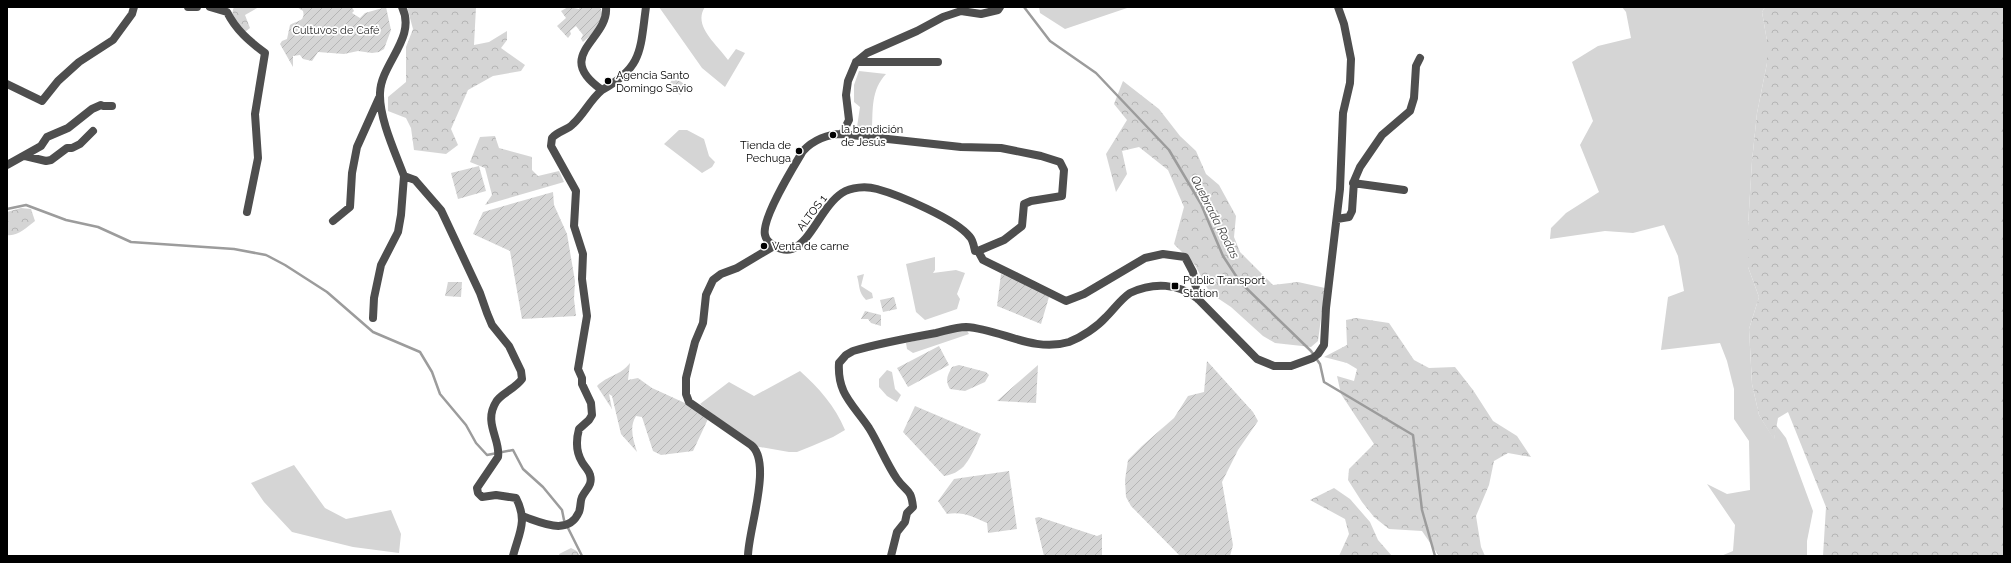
<svg xmlns="http://www.w3.org/2000/svg" width="2011" height="563" font-family="Raleway,sans-serif">
<defs>
<pattern id="forest-crowns" width="20" height="18" patternUnits="userSpaceOnUse"><rect width="20" height="18" fill="#d5d5d5"/><path d="M2 6a3 3 0 1 1 6 0M12 15a3 3 0 1 1 6 0" fill="none" stroke="#b5b5b5"/></pattern>
<pattern id="garden-furrows" width="10" height="10" patternUnits="userSpaceOnUse"><rect width="10" height="10" fill="#d5d5d5"/><path d="M-1 1l2-2M0 10L10 0M9 11l2-2" fill="none" stroke="#b5b5b5"/></pattern>
</defs>
<rect width="100%" height="100%" fill="#fff"/>
<path fill="#d5d5d5" d="M659,7H705C692,26 718,45 728,60L736,49L745,53L725,87L702,68Z
M1039,7H1130L1065,29L1040,13Z
M1622,7H1765L1762,12L1767,41V63L1757,113L1752,161L1748,226V267L1759,297L1749,329L1752,384L1759,415L1774,439L1776,425L1786,438L1813,511L1807,541V556H1721L1733,551L1735,525L1707,484L1727,494L1750,490L1749,441L1734,419V389L1727,361L1720,343L1661,350L1668,297L1684,291L1678,256L1664,225L1633,233L1605,231L1550,239L1551,228L1566,213L1599,192L1580,145L1593,121L1572,62L1598,46L1631,38L1626,12Z
M859,71L886,74C871,90 873,109 872,129L857,127L860,107L854,102V85Z
M679,130H687L704,139L709,156L715,162L712,167L702,173L664,144Z
M935,257V270L933,273L956,270L965,273L957,294L960,299L957,309L925,320L916,312L906,264Z
M864,274L861,286L872,293L873,298L866,300C858,292 860,286 857,276Z
M966,329L969,334L913,353L907,349L906,343Z
M887,370L892,372L895,389L901,395L897,402L887,396L879,387V379Z
M800,371C819,388 835,406 845,430L833,437L812,446L797,452H789L754,446L700,404L729,382L754,396Z
M294,465L325,508L346,519L391,510L401,534L399,553L353,547L292,532L264,502L251,483Z"/>
<path fill="url(#forest-crowns)" d="M234,7H259L245,15L250,28L245,32C239,25 229,17 234,7Z
M407,7H476L474,45L489,42L507,31V40L501,48L525,65L521,71L493,76L468,90L451,129L458,145L446,154L414,150L411,128L406,118L388,111V97L406,82V47L413,29Z
M1765,7H2004V556H1823L1826,507L1788,412L1778,418L1774,440L1759,415L1752,384L1749,329L1759,297L1748,267V226L1752,161L1757,113L1767,63V41L1762,12Z
M1123,81L1159,109L1180,136L1196,151L1206,174L1219,185L1236,216L1234,237L1240,252L1273,285L1298,282L1325,288L1318,341L1311,347L1275,343L1263,336L1231,307L1210,293L1195,265L1174,244L1184,207L1168,170L1139,147L1122,151L1127,174L1116,192L1106,154L1127,120L1114,104Z
M495,136L499,148L532,157V170L538,176L559,171L564,182L485,205L492,195L485,168L470,162L480,137Z
M21,208L31,209L35,221C27,227 17,237 7,235V212Z
M1356,318L1389,323L1414,360L1429,368L1455,367L1473,390L1493,421L1517,436L1531,457L1508,453L1494,461L1489,485L1476,516L1481,547L1485,556H1439L1422,531L1389,529L1374,517L1362,502L1348,480L1349,469L1374,444L1341,394L1337,376L1354,381L1357,369L1347,363L1324,357L1347,345L1346,320Z
M1334,488L1350,499L1370,522L1378,540L1392,556H1339L1349,534L1345,519L1310,500Z
M571,548L577,551L580,556H560L559,554Z"/>
<path fill="url(#garden-furrows)" d="M297,7H352L354,11L352,13L360,18L365,13L386,7L391,30L384,49L379,52L372,53L358,51L344,54L318,52L312,61L303,59L300,55L293,56V67L280,44L282,41L287,39L290,25C296,21 306,22 303,11Z
M568,7L579,9L580,7H600C607,21 593,33 583,42L581,39L583,35L576,26L570,31L571,34L568,38L557,26L566,18L561,11Z
M674,77L687,86L680,95L667,87Z
M479,166L486,191L458,199L451,173Z
M553,192L554,205L567,234L575,281L574,299L576,316L522,319L510,251L473,234L483,212Z
M1001,274L1030,285L1049,297L1041,324L997,306Z
M448,282H462L461,297L445,296Z
M894,297L897,309L883,312L880,300Z
M865,311L881,315V326L871,323L868,319H861Z
M939,346L949,365L908,387L897,368Z
M1207,361L1253,412L1258,421L1238,450L1222,482L1233,545L1230,556H1180L1131,506L1126,497L1125,480L1128,460L1142,446L1174,418L1188,396L1204,392Z
M630,363L628,380L638,378L652,388L687,404L708,419L693,451L661,455L653,451L642,417L636,416C629,427 633,439 637,452L621,434L612,396L609,394L612,409L597,386C608,375 620,376 630,363Z
M959,365L986,372L989,375L985,382L965,391L950,389C945,380 947,376 952,367Z
M1038,365L1036,403L997,401Z
M915,406L981,434C972,453 967,473 944,476L903,432Z
M1009,471L1017,529L988,533L987,523C974,517 962,511 947,514L938,501L954,479Z
M1039,517L1097,536L1102,534V556H1044L1035,518Z"/>
<g fill="none" stroke-linecap="round" stroke-linejoin="round">
<path stroke="#9c9c9c" stroke-width="2.5" d="M1024,7L1050,41L1096,73L1169,150L1201,204L1223,256L1240,282L1311,351L1320,364L1324,382L1413,435L1422,510L1435,556
M7,209L26,205L66,220L98,227L131,242L234,249L266,255L285,265L327,292L373,332L420,352L432,372L440,394L466,425L476,443L487,455L513,450L523,469L543,487L562,510L564,520L582,556"/>
<path stroke="#4e4e4e" stroke-width="8" d="M188,7H197
M210,7L227,12C236,30 249,41 265,53L255,114L258,158L247,212
M402,7C417,38 381,63 380,93C379,118 395,152 404,176L415,180L441,210L480,293L487,313L492,325L509,346L521,371L522,379C515,389 500,394 496,402C483,423 501,440 498,457L477,488L478,493L482,497L496,495L516,498C528,521 519,533 513,556
M606,7C609,40 552,55 602,90C643,67 640,50 646,7
M1000,7L998,10L981,14L961,11L943,17L917,31L867,53L856,62L848,81L846,95L849,120L842,134C828,134 813,140 803,151C794,166 761,219 765,235C766,240 771,244 775,246C780,249 786,251 792,249C811,242 822,206 842,193C851,187 866,186 877,189C899,195 956,219 970,237C973,240 974,247 975,251H978L983,260L1066,301L1084,294L1145,258L1163,254L1185,257L1193,272L1198,299
M856,62H938
M7,84L42,101L58,81L79,62L113,40L132,14L134,7
M842,134L961,147L1001,148L1041,156L1060,162L1064,170L1062,196L1031,201L1024,204L1022,226L1004,240L978,251
M25,156L46,161L51,160L67,148H72L80,144L93,131
M7,165L41,146L47,137L68,128L92,109L101,105L103,106H112
M1353,183L1404,190
M1337,219L1349,217L1352,211L1354,181L1360,167L1382,135L1410,111L1414,98L1416,66L1420,58
M333,221L350,207L352,173L357,147L379,98
M373,318L374,298L381,265L398,232L401,215L404,176
M522,516C541,522 568,537 579,512C581,507 580,501 582,497C586,489 593,485 590,475C589,470 584,466 582,462C576,452 576,440 579,429L589,420L592,415L591,403L582,384V378L578,369L587,316L582,279L583,254L574,226L576,191L551,146L552,138C558,131 568,130 573,124C584,114 590,100 602,90
M748,556C748,531 773,462 751,445L689,402L686,394V378L695,342L703,323L706,295L713,280L721,274L737,268L774,246
M891,556L897,532L905,522L907,513L913,507C911,488 907,493 897,479C886,463 879,444 869,428C853,404 837,394 839,363L846,355L853,351C880,343 908,338 936,333C945,331 956,327 966,327C1001,329 1033,353 1069,342C1082,337 1097,327 1106,317C1114,309 1121,299 1130,293C1153,282 1179,283 1198,299L1257,359L1274,366H1291L1313,358L1318,354L1324,345L1326,308L1340,189L1343,113L1350,83L1351,59L1344,24L1338,7"/>
</g>
<g fill="#000" stroke="#fff" stroke-width="1.5">
<circle cx="608" cy="81" r="4"/>
<circle cx="833" cy="135" r="4"/>
<circle cx="799" cy="151" r="4"/>
<circle cx="764" cy="246" r="4"/>
<rect x="1171" y="282" width="8" height="8" rx="2"/>
</g>
<g text-anchor="middle" dominant-baseline="central" stroke-width="3.5" stroke-linejoin="round" paint-order="stroke">
<g font-size="11" fill="#2c2c2c" stroke="#fff">
<text x="336" y="30">Cultuvos de Café</text>
</g>
<g font-size="11" fill="#000" stroke="#fff" text-anchor="start">
<text x="616" y="75">Agencia Santo<tspan x="616" dy="13">Domingo Savio</tspan></text>
<text x="841" y="129">la bendición<tspan x="841" dy="13">de Jesús</tspan></text>
<text x="791" y="145" text-anchor="end">Tienda de<tspan x="791" dy="13">Pechuga</tspan></text>
<text x="772" y="246">Venta de carne</text>
<text x="1183" y="280">Public Transport<tspan x="1183" dy="13">Station</tspan></text>
</g>
<g font-size="11" fill="#000" stroke="#fff">
<text transform="translate(812 213) rotate(-53)">ALTOS 1</text>
</g>
<g font-size="12" font-style="italic" fill="#3d3d3d" stroke="#fff">
<text transform="translate(1215 217) rotate(63)">Quebrada Rodas</text>
</g>
</g>
<rect width="2011" height="563" fill="none" stroke="#000000" stroke-width="16"/>
</svg>
